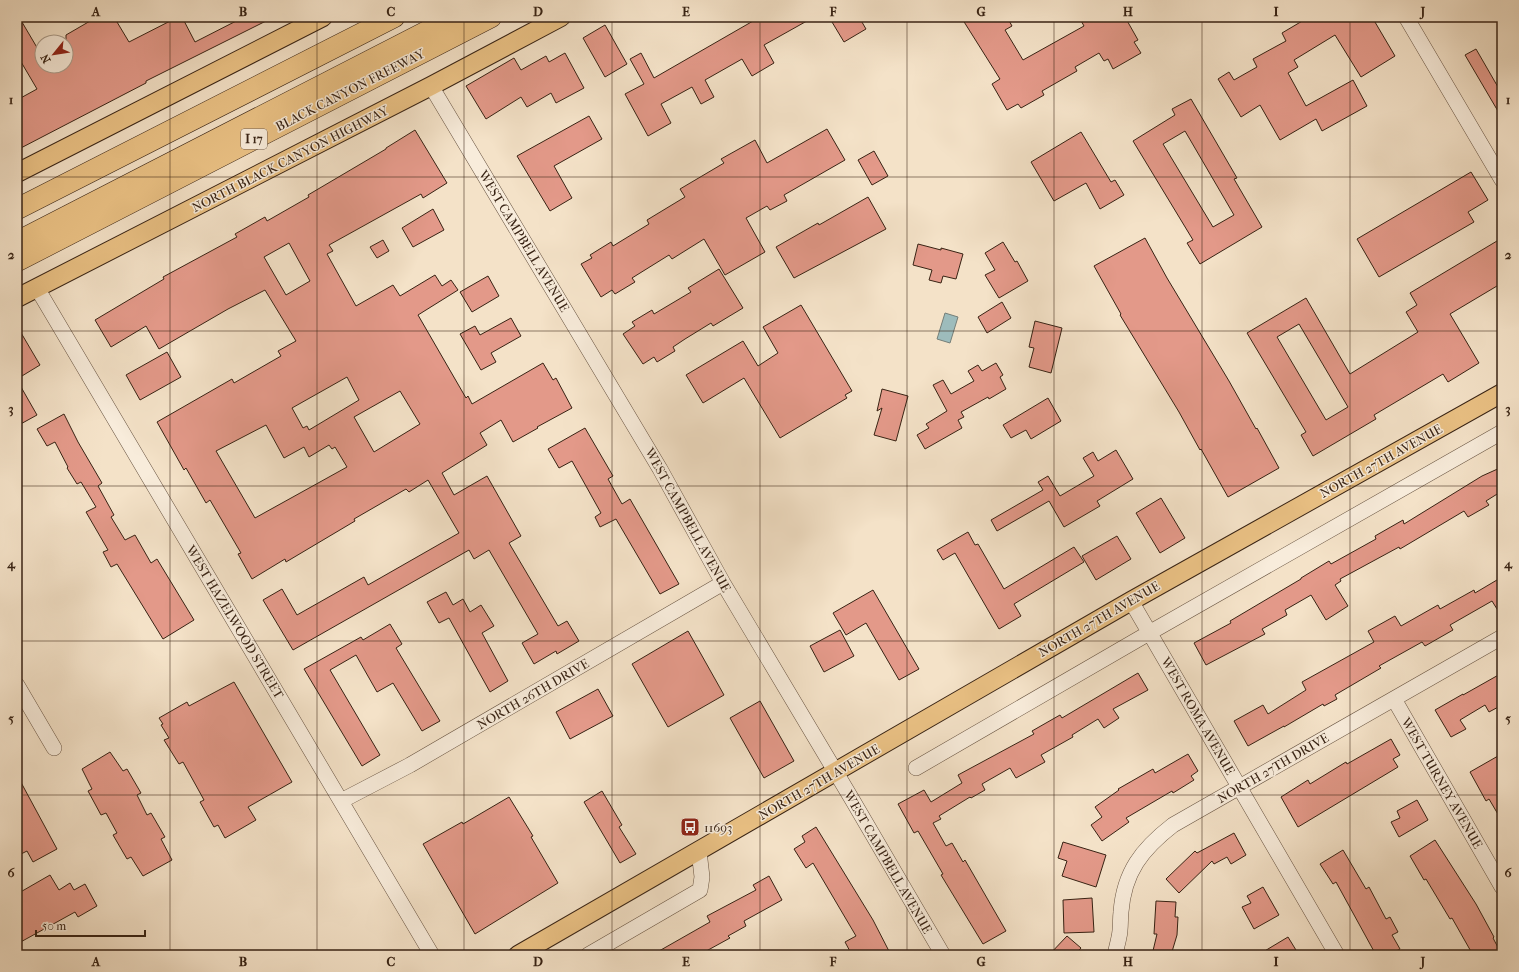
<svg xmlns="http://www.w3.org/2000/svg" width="1519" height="972" font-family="'IM FELL French Canon',serif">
<rect width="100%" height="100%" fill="#f4e2c8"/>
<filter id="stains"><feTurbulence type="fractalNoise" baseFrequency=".005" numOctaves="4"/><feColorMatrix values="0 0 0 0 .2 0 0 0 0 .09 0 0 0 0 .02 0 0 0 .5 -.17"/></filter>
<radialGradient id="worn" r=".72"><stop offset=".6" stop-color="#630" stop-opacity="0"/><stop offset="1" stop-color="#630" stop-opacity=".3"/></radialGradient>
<path fill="#9dbcbc" stroke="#757f79" d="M945,313L958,317L950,343L937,339Z"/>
<path fill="#e39989" stroke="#382314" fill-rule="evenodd" d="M17,17H19L42,56V66H66V35L97,17H114L129,42L178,17H182L195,42L244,17H274L146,81V83L17,150V100L37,89L17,55Z
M760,17H814L764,45L774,63L752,76L742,59L705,80L714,97L701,104L692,87L661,104L671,123L648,136L625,94L644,84L630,59L641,53L654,78Z
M829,17H859L866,29L844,42Z
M961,17H1007L1012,26L1005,30L1023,60L1084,26L1079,17H1125L1138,40L1134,42L1141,53L1113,69L1108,59L1104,61L1099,53L1075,67L1077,71L1042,91L1044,95L1021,108L1018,104L1007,110L992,84L1000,79Z
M1309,17H1372L1395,56L1361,77L1335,35L1294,60L1298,67L1288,73L1306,106L1353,80L1367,106L1322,131L1316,119L1280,140L1260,105L1241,117L1218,79L1229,72L1234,80L1257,67L1253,59L1286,41L1282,33Z
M605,25L627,64L605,77L583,38Z
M1476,49L1502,94V118L1465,55Z
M565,53L584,88L556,103L551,93L527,107L521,97L486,119L466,86L514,58L521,70L546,56L549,62Z
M1191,99L1237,178L1234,179L1262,227L1200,264L1187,243L1193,240L1133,141L1175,115L1172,109ZM1185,131L1234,215L1213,227L1163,144Z
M589,116L602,139L554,166L572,198L550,211L517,156Z
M827,129L845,160L784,195L787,201L770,210L767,206L746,218L765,252L725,275L704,239L672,259L669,255L632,278L635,282L615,294L612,290L601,297L581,264L592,258L590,255L611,242L613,246L649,224L647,220L685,197L680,189L724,163L721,159L755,140L767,163Z
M415,130L447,183L423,198L421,194L329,245L333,251L327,254L356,306L393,285L400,296L435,275L442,286L451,280L458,290L418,315L466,398L468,396L472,404L543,363L553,380L556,378L572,408L537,427L538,428L513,442L501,420L480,433L487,445L442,473L454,495L487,476L521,536L509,543L558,626L567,621L579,641L557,654L556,651L534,664L522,643L538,634L489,550L474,559L469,550L293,650L263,600L282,589L297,615L364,577L368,585L459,533L428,480L409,492L406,489L354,519L355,521L286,562L285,559L252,579L238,554L241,553L210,500L206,503L186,468L184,470L157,422L232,379L234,383L281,356L278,351L296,341L265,290L228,309L159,349L146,326L111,347L95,320L164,279L163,277L237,237L235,234L265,217L267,221L309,197L308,195L386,149V148ZM289,243L310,281L286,295L264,257ZM347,377L359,400L309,430L307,426L303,428L292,408ZM400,391L420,424L374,452L354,417ZM266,425L284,458L304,447L309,457L329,445L332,449L335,447L347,467L255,518L216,451Z
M1081,132L1111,182L1115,180L1124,195L1100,209L1086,183L1054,201L1031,162Z
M874,151L888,176L872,185L858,160Z
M1471,172L1488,200L1468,212L1474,222L1379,277L1357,239Z
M868,197L886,229L794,278L776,247L818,223L819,225Z
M433,209L444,230L413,247L402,228Z
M1145,238L1167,278L1229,381L1256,429L1257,428L1279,468L1228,497L1201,449L1200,450L1179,412L1120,315L1121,314L1094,266Z
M1502,238V283L1450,314L1479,363L1448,382L1443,374L1374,415L1376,419L1313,456L1301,435L1306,432L1247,333L1306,298L1350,374L1418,332L1406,312L1417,305L1410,293ZM1299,324L1348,407L1326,420L1277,337Z
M383,240L389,251L377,258L370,247Z
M1003,242L1015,262L1017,261L1028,281L999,298L985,275L995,270L985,253Z
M918,244L941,250V248L963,254L956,279L943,276L941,283L929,280L932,270L913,265Z
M719,269L743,308L713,326L711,323L685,339L673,347L675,351L657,362L654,357L643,364L623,334L635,326L632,322L652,310L654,314L691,292L688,288Z
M488,276L499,296L472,312L460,292Z
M1002,302L1011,318L987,333L978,317Z
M801,305L852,391L845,395L847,398L780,438L744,378L703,403L686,375L743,341L758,366L778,353L763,327Z
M511,318L521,336L491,353L496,362L481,370L460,334L475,326L480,335Z
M1035,321L1062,328L1051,373L1029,367L1034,348L1029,347Z
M17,326L40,365L17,379Z
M167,352L181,377L140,400L126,375Z
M996,363L1003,375L1000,377L1006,389L989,399L988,397L961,412L964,417L958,420L962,428L925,449L917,435L929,428L926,424L947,411L933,385L943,380L951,394L974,381L968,371L978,365L982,371Z
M17,380L37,415L17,426Z
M882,389L908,396L896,441L874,435L882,408L877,411Z
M1048,398L1061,421L1031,439L1026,430L1011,438L1003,425Z
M64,414L78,442L102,483L98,486L114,515L111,517L125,540L135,535L151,563L157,559L194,620L163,639L117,564L111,567L103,552L108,550L86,512L96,507L81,482L77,484L67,468L68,467L55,442L47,446L37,429Z
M585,428L613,476L608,479L622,504L630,499L679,584L660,594L616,519L600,527L595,517L601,513L572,461L559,468L548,449Z
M1116,450L1133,479L1097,501L1100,506L1064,527L1049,501L997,531L991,520L1043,490L1038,482L1048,476L1060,496L1094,476L1083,458L1093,452L1098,461Z
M1502,467V491L1486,501L1489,505L1468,517L1464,511L1400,549L1399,547L1340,579L1341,581L1335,585L1348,606L1326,620L1311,595L1285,610L1287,615L1262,629L1265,634L1206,665L1194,643L1231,623L1230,621L1301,579V578L1329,561L1331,564L1376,539L1375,536L1403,520L1404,524L1482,476Z
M1161,498L1185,538L1160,553L1136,513Z
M968,532L975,545L978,544L1004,589L1074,547L1084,562L1014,604L1021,616L999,629L955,553L943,560L937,550Z
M1117,536L1131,559L1096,580L1082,556Z
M1502,577V617L1492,601L1450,625L1453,630L1425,646L1422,642L1379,666L1381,668L1335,695L1337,699L1324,706L1323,704L1284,727V726L1248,746L1234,721L1263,705L1268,714L1306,690L1302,682L1374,642L1368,631L1395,616L1401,626L1438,605L1440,609L1474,590L1475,593Z
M873,590L919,669L899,680L866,623L846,635L833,613Z
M446,592L453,605L463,599L470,612L481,605L494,626L482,633L508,681L490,692L449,618L439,623L427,602Z
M390,624L402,644L396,648L440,721L422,731L393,683L377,692L356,655L330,670L380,755L362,766L304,669L361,637L363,640Z
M840,630L854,656L824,672L810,646Z
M688,631L724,695L668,727L632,664Z
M1138,673L1148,690L1113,709L1119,718L1104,728L1098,719L1072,735L1073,737L1041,755L1045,762L1016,778L1010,768L982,784L985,790L971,798L970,797L939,816L941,819L933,823L946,846L952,843L963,862L965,860L1006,931L983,944L941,875L943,874L918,831L914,833L898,804L924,790L931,802L962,783L958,775L1034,734L1032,731L1060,715L1062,718Z
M1502,673V705L1489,712L1485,705L1460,720L1466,729L1451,737L1435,710L1463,694V695Z
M234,682L292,782L248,807L256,820L225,838L218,825L214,827L200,802L204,800L183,762L179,764L164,740L169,738L161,725L163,724L159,718L187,702L189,706Z
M598,689L613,716L570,739L556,712Z
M760,701L794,761L764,778L730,718Z
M1391,739L1400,755L1393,759L1398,767L1298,827L1281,797L1308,780L1310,784L1346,762L1347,764Z
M110,752L123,771L127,769L141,793L137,795L147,815L151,813L165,837L161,839L172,860L143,876L131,857L127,859L113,835L117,833L106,813L101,815L88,791L92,789L82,769Z
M1188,754L1198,771L1191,776L1194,780L1173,793L1172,791L1126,818L1129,822L1102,841L1091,825L1102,817L1095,807L1119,790L1118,789L1153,769L1155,773Z
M1498,756L1502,763V821L1489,799L1486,801L1470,772Z
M17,775L57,849L33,862L27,851L17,856Z
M602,791L622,825L619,827L636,854L620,863L584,802Z
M509,797L533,836L531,837L558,883L475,934L423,844L462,822L463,824Z
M1417,800L1428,820L1399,837L1391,822L1400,818L1397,811Z
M816,827L873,920L891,955H852L845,942L856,936L813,863L806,868L794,849L805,842L802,836Z
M1234,833L1246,855L1231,864L1227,857L1214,864L1212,861L1179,893L1166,879L1195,851L1197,853Z
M1435,840L1476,904L1494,937L1493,938L1502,955H1473L1452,918L1450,919L1426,879L1424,880L1410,856Z
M1063,842L1106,855L1096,887L1062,876L1067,861L1058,858Z
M1343,850L1366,889L1369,887L1386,919L1390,917L1398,932L1392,935L1400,949L1389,955H1376L1336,882L1333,884L1320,864Z
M50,875L59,890L70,883L74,890L85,884L97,906L78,917L75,912L17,944V894Z
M769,876L782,900L744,921L746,926L728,936L730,938L699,955H652L710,922L707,916L756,890L753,885Z
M1263,887L1279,915L1254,929L1242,907L1251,903L1247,896Z
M1092,898L1094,932L1064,933L1063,900Z
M1156,901L1176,902L1175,917H1178L1177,935L1171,955H1152L1157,934H1154Z
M1067,936L1081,948L1075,955H1049Z
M1288,937L1299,955H1258Z"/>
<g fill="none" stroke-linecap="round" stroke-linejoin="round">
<g stroke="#675341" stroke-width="16">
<path id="minor" d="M1406,17L1502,180
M431,86L660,469L723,583L853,801L943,955
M37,288L432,955
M1131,601L1337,955
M17,685L54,748
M1394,699L1502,887
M916,768L1149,633L1502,432
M341,801L410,765L723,583
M588,955L700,890L702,877L699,851
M1115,955C1116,949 1118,943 1119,937C1121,929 1120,920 1121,912C1124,872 1142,849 1173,825L1502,637"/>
</g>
<g stroke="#382314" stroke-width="20">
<path id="major" d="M17,173L323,17
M17,298L431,86L561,17
M518,955L1131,601L1502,393"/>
</g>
<g stroke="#382314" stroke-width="22">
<path id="highway" d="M17,209L394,17
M17,242L455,17
M17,261L491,17"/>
</g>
<use href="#minor" stroke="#f8ecdb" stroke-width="15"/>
<use href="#major" stroke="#eac184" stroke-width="18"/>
<use href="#highway" stroke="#eac184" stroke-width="21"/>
</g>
<path fill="none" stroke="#382314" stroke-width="1" stroke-opacity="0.55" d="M170,17V955M317,17V955M464,17V955M612,17V955M760,17V955M907,17V955M1054,17V955M1202,17V955M1350,17V955M17,177H1502M17,331H1502M17,486H1502M17,641H1502M17,795H1502"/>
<defs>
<g id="bus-square" transform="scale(1)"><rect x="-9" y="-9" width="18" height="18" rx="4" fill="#8f2418" stroke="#f8ecdb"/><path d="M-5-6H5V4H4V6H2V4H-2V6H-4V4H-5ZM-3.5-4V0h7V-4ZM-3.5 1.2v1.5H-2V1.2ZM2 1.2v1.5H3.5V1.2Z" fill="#fff"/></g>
</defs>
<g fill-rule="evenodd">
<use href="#bus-square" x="690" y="827"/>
</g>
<g text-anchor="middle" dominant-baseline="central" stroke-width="3" stroke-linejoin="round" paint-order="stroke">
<rect fill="#f8ecdb" stroke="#725f50" stroke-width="1" x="241" y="129" width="26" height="20" rx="3"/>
<g font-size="12" font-weight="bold" fill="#382314">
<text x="254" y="139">I 17</text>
</g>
<g font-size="13" fill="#382314" stroke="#f8ecdb">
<text transform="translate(350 90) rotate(-27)">BLACK CANYON FREEWAY</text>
<text transform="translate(290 159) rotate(-27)">NORTH BLACK CANYON HIGHWAY</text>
<text transform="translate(524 241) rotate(59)">WEST CAMPBELL AVENUE</text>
<text transform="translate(1381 461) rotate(-29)">NORTH 27TH AVENUE</text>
<text transform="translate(688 520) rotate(61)">WEST CAMPBELL AVENUE</text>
<text transform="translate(1099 619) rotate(-30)">NORTH 27TH AVENUE</text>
<text transform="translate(235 622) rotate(59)">WEST HAZELWOOD STREET</text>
<text transform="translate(533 694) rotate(-30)">NORTH 26TH DRIVE</text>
<text transform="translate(1198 716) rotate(60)">WEST ROMA AVENUE</text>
<text transform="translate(1273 768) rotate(-30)">NORTH 27TH DRIVE</text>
<text transform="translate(819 782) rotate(-30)">NORTH 27TH AVENUE</text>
<text transform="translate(1442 783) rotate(60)">WEST TURNEY AVENUE</text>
<text transform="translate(888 862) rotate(60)">WEST CAMPBELL AVENUE</text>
</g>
<g font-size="13" fill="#382314" stroke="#f8ecdb" text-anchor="start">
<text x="704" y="827">11693</text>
</g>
</g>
<rect width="1519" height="972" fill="none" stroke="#f4e2c8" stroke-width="44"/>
<g transform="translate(54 54) rotate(240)"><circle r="19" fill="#f8ecdb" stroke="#ab9c8b"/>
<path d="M0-3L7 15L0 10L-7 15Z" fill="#8f2418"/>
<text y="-6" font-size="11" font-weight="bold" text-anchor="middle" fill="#382314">N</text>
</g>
<path d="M36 930v6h109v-6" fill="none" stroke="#382314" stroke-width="2"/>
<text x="42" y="930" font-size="12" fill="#382314" stroke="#f8ecdb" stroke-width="3" paint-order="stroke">50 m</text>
<rect x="22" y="22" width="1475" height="928" fill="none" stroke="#382314" stroke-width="1.5"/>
<g font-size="13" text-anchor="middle" font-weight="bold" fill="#382314">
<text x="96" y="16">A</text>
<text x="243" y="16">B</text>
<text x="391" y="16">C</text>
<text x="538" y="16">D</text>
<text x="686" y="16">E</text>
<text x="833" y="16">F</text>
<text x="981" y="16">G</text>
<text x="1128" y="16">H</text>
<text x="1276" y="16">I</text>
<text x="1423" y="16">J</text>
<text x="11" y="104">1</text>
<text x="1508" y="104">1</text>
<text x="11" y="259">2</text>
<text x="1508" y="259">2</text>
<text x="11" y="413">3</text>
<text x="1508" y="413">3</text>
<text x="11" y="568">4</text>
<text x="1508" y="568">4</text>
<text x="11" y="723">5</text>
<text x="1508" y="723">5</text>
<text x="11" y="877">6</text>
<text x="1508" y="877">6</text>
<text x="96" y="966">A</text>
<text x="243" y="966">B</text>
<text x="391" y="966">C</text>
<text x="538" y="966">D</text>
<text x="686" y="966">E</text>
<text x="833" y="966">F</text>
<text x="981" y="966">G</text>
<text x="1128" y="966">H</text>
<text x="1276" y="966">I</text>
<text x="1423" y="966">J</text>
</g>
<rect width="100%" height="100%" filter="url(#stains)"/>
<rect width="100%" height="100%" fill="url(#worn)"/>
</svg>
